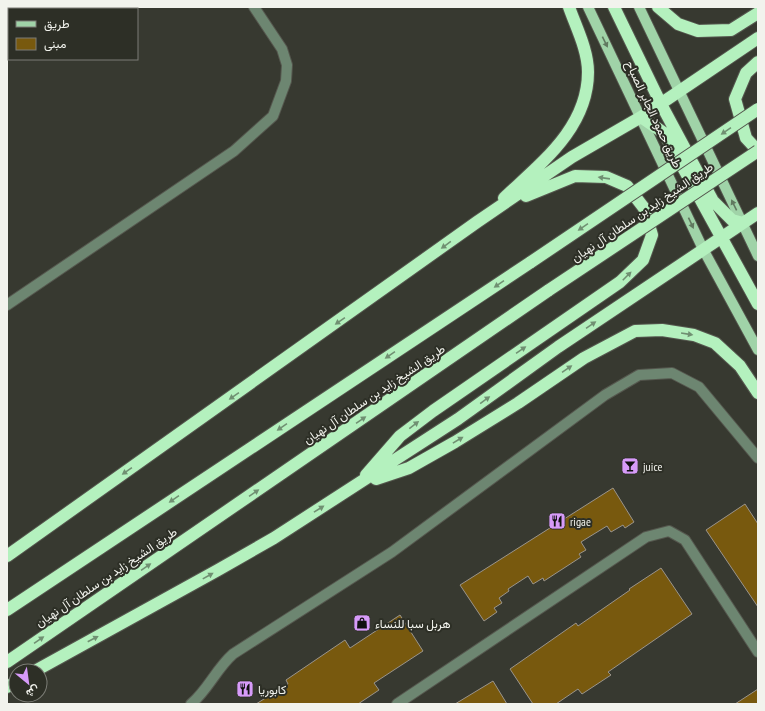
<svg xmlns="http://www.w3.org/2000/svg" width="765" height="711" font-family="'PT Sans Narrow',Vazirmatn,sans-serif">
<rect width="100%" height="100%" fill="#373930"/>
<path fill="#78590e" stroke="#9a948b" d="M613,488L634,522L625,528L623,525L611,532L607,526L589,537L581,542L586,550L579,554L581,557L544,581L543,578L533,584L528,576L508,589L509,591L499,598L502,603L494,608L497,612L484,621L460,585Z
M745,504L758,524V607L706,530Z
M661,568L692,614L608,672L611,675L582,694L578,689L556,704H533L510,669L576,623L578,626L630,590L629,589Z
M400,615L423,651L374,683L379,690L358,704H256L288,684L286,680L345,640L350,648Z
M493,681L507,704H455Z
M758,689V704H735Z"/>
<g fill="none" stroke-linecap="round" stroke-linejoin="round">
<g stroke="#55574e" stroke-width="12">
<path id="minor" d="M7,305L234,151L273,116L286,81L287,65L282,49L254,7
M191,704C208,690 216,669 233,654L392,552L605,395L639,375L672,373L699,387L758,458
M397,704L646,537L669,531L685,540L758,652"/>
</g>
<g stroke="#55574e" stroke-width="12">
<path id="major" d="M588,7L703,249L758,350
M639,7L758,256"/>
</g>
<g stroke="#55574e" stroke-width="14">
<path id="highway" d="M614,7L661,104L713,201L732,220L743,223
M658,7L678,24L698,31L731,30L758,13
M758,62L746,73L735,99L746,138L758,151
M641,117L664,133L758,304
M504,198C541,163 588,128 588,72C588,50 576,27 569,7
M366,475L400,436L433,411L620,282L643,260L652,235L644,208L627,186L606,177L575,176L526,196
M376,479L409,468L455,442L518,403L584,358L635,331L662,330L694,335L715,343L740,366L758,393
M7,556L477,222L572,157L641,117L758,38
M7,610L531,262
M7,662L549,290
M35,671L218,570L274,538L458,419L558,347L758,213
M7,687L16,682"/>
</g>
<use href="#minor" stroke="#6d8671" stroke-width="10"/>
<use href="#major" stroke="#a0d3a8" stroke-width="10"/>
<use href="#highway" stroke="#b4f1be" stroke-width="12"/>
<g stroke="#55574e" stroke-width="14" stroke-linecap="butt">
<path id="highway-bridge" d="M531,262L758,109
M549,290L758,151"/>
</g>
<use href="#highway-bridge" stroke="#b4f1be" stroke-width="12"/>
</g>
<defs><path id="oneway-solid" d="M-6-.8H1V-3.2L6.5 0L1 3.2V.8H-6Z"/></defs>
<g fill="#617960">
<use href="#oneway-solid" transform="translate(605 42) rotate(64)"/>
<use href="#oneway-solid" transform="translate(734 205) rotate(-116)"/>
<use href="#oneway-solid" transform="translate(691 223) rotate(65)"/>
</g>
<g fill="#709072">
<use href="#oneway-solid" transform="translate(726 131) rotate(146)"/>
<use href="#oneway-solid" transform="translate(604 178) rotate(-172)"/>
<use href="#oneway-solid" transform="translate(583 227) rotate(146)"/>
<use href="#oneway-solid" transform="translate(446 245) rotate(144)"/>
<use href="#oneway-solid" transform="translate(627 276) rotate(-45)"/>
<use href="#oneway-solid" transform="translate(499 284) rotate(146)"/>
<use href="#oneway-solid" transform="translate(340 321) rotate(145)"/>
<use href="#oneway-solid" transform="translate(591 325) rotate(-34)"/>
<use href="#oneway-solid" transform="translate(687 334) rotate(9)"/>
<use href="#oneway-solid" transform="translate(521 350) rotate(-34)"/>
<use href="#oneway-solid" transform="translate(390 355) rotate(146)"/>
<use href="#oneway-solid" transform="translate(567 369) rotate(-34)"/>
<use href="#oneway-solid" transform="translate(234 396) rotate(145)"/>
<use href="#oneway-solid" transform="translate(485 400) rotate(-36)"/>
<use href="#oneway-solid" transform="translate(361 420) rotate(-34)"/>
<use href="#oneway-solid" transform="translate(414 425) rotate(-38)"/>
<use href="#oneway-solid" transform="translate(282 427) rotate(146)"/>
<use href="#oneway-solid" transform="translate(458 440) rotate(-31)"/>
<use href="#oneway-solid" transform="translate(127 471) rotate(145)"/>
<use href="#oneway-solid" transform="translate(254 493) rotate(-34)"/>
<use href="#oneway-solid" transform="translate(174 499) rotate(146)"/>
<use href="#oneway-solid" transform="translate(319 509) rotate(-32)"/>
<use href="#oneway-solid" transform="translate(146 567) rotate(-34)"/>
<use href="#oneway-solid" transform="translate(208 576) rotate(-29)"/>
<use href="#oneway-solid" transform="translate(93 639) rotate(-28)"/>
<use href="#oneway-solid" transform="translate(39 640) rotate(-34)"/>
</g>
<defs>
<g id="bar-square" transform="scale(0.9)"><rect x="-9" y="-9" width="18" height="18" rx="4" fill="#d79bf9" stroke="#2d2f26"/><path d="M-6-5H6L.8 .8V4.5H3.5V6h-7V4.5H-.8V.8Z" fill="#111"/></g>
<g id="restaurant-square" transform="scale(0.9)"><rect x="-9" y="-9" width="18" height="18" rx="4" fill="#d79bf9" stroke="#2d2f26"/><path d="M-5-6h1v4h1v-4h1v4h1v-4h1v5L-1.5 .5V6h-2V.5L-5-1ZM5-6V6H3V1.5H1.5Q1.5-4 5-6Z" fill="#111"/></g>
<g id="shop-square" transform="scale(0.9)"><rect x="-9" y="-9" width="18" height="18" rx="4" fill="#d79bf9" stroke="#2d2f26"/><path d="M-5-2.5h2.3a2.7 3.5 0 0 1 5.4 0H5L5.5 6h-11ZM-1.5-2.5h3a1.5 2.3 0 0 0-3 0Z" fill="#111"/></g>
</defs>
<g fill-rule="evenodd">
<use href="#bar-square" x="630" y="466"/>
<use href="#restaurant-square" x="557" y="521"/>
<use href="#shop-square" x="362" y="623"/>
<use href="#restaurant-square" x="245" y="689"/>
</g>
<g text-anchor="middle" dominant-baseline="central" stroke-width="4" stroke-linejoin="round" paint-order="stroke">
<g font-size="12" fill="#f2f3ed" stroke="#2d2f26">
<text transform="translate(654 114) rotate(65)">طريق حمود الجابر الصباح</text>
<text transform="translate(642 212) rotate(-34)">طريق الشيخ زايد بن سلطان آل نهيان</text>
<text transform="translate(374 394) rotate(-34)">طريق الشيخ زايد بن سلطان آل نهيان</text>
<text transform="translate(106 577) rotate(-34)">طريق الشيخ زايد بن سلطان آل نهيان</text>
</g>
<g font-size="12" fill="#f2f3ed" stroke="#2d2f26" text-anchor="start">
<text x="643" y="466">juice</text>
<text x="570" y="521">rigae</text>
<text x="375" y="623">هربل سبا للنساء</text>
<text x="258" y="689">كابوريا</text>
</g>
</g>
<rect width="765" height="711" fill="none" stroke="#f2f3ed" stroke-width="16"/>
<rect x="8" y="8" width="130" height="52" fill="#2d2f26" stroke="#7c7d76"/>
<rect x="16" y="21" width="20" height="6" fill="#a0d3a8" stroke="#7c7d76"/>
<text x="44" y="28" font-size="12" fill="#f2f3ed">طريق</text>
<rect x="16" y="38" width="20" height="12" fill="#78590e" stroke="#7c7d76"/>
<text x="44" y="48" font-size="12" fill="#f2f3ed">مبنى</text>
<g transform="translate(28 683) rotate(151)"><circle r="19" fill="#2d2f26" stroke="#7c7d76"/>
<path d="M0-3L7 15L0 10L-7 15Z" fill="#d79bf9"/>
<text y="-6" font-size="11" font-weight="bold" text-anchor="middle" fill="#f2f3ed">ش</text>
</g>
</svg>
